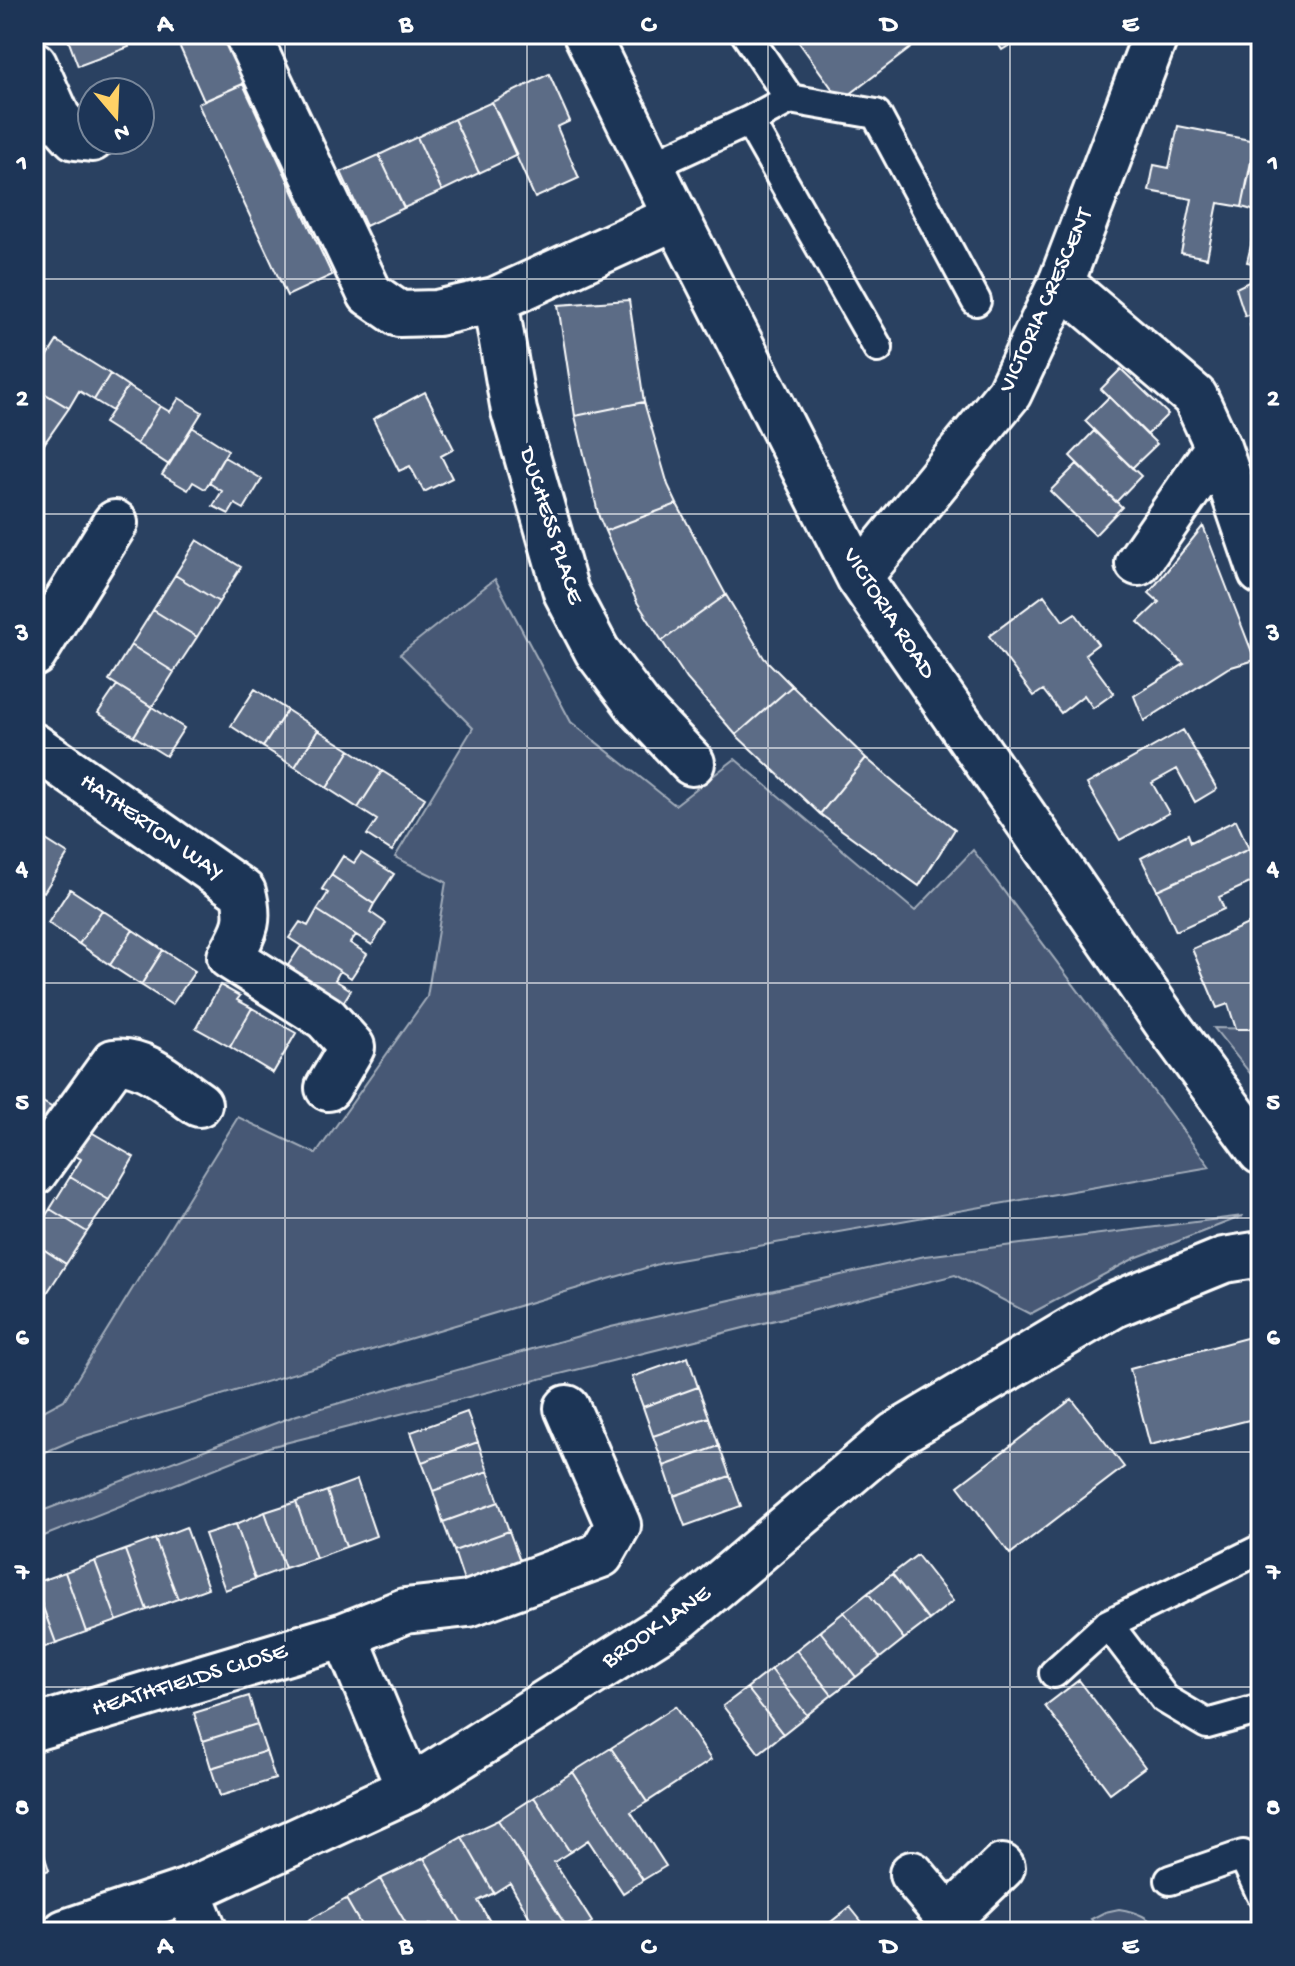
<svg xmlns="http://www.w3.org/2000/svg" width="1295" height="1966" font-family="'Gochi Hand',sans-serif">
<rect width="100%" height="100%" fill="#2a4161"/>
<filter id="ink" filterUnits="userSpaceOnUse"><feTurbulence type="fractalNoise" baseFrequency=".0125" numOctaves="2"/><feDisplacementMap in="SourceGraphic" scale="16" xChannelSelector="R" yChannelSelector="G"/><feConvolveMatrix kernelMatrix="1 2 1 2 8 2 1 2 1" color-interpolation-filters="sRGB"/></filter>
<g filter="url(#ink)">
<path fill="#465975" stroke="#a2acba" stroke-width="2" d="M495,579L571,722L675,805L735,759L915,911L973,850L1210,1167L662,1263L78,1438L34,1457V1416L64,1400L238,1117L316,1154L427,997L446,882L395,857L473,728L400,654Z
M1214,1028L1261,1029V1087Z
M1243,1216L1135,1258L1030,1314L955,1275L269,1447L34,1540V1514L297,1415L611,1327L925,1256Z
M1119,1909C1137,1912 1150,1917 1161,1932H1101L1091,1919L1105,1912Z"/>
<path fill="#5b6c86" stroke="#fff" stroke-width="2" d="M66,34H125L129,47L78,66Z
M174,34H231L252,80L204,101Z
M793,34H929L841,101Z
M992,34H1028L1002,50Z
M549,74L570,121L557,127L579,178L535,198L492,102Z
M243,84L332,275L287,296L198,104Z
M492,102L517,155L479,173L454,119Z
M454,119L479,173L442,191L417,137Z
M1178,126L1255,141L1242,207L1218,203L1207,258L1181,253L1192,199L1149,191L1154,165L1169,168Z
M1259,129L1261,130V265L1247,262L1259,212L1242,207Z
M417,137L442,191L404,208L379,155Z
M379,155L404,208L366,226L341,172Z
M1261,276V310L1245,316L1236,288Z
M629,300L644,402L575,416L558,305Z
M1261,321V358L1250,325Z
M57,341L110,374L94,400L79,391L69,408L34,387V378Z
M1121,369L1168,414L1147,435L1101,389Z
M110,374L128,386L112,411L94,400Z
M128,386L160,406L137,444L104,423Z
M34,387L69,408L46,441L34,433Z
M425,392L454,449L441,456L452,478L424,492L410,466L399,471L373,419Z
M1109,397L1157,444L1132,468L1085,421Z
M179,398L202,412L169,465L137,444L160,406L170,412Z
M644,402L668,485L677,504L605,531L599,517L575,416Z
M192,427L228,450L205,489L193,482L188,490L162,475Z
M1094,431L1141,476L1116,502L1070,456Z
M34,433L46,441L34,461Z
M224,457L262,479L244,509L235,504L229,514L213,506L222,491L209,483Z
M1077,464L1122,507L1095,535L1050,491Z
M677,504L726,595L662,641L637,602L605,531Z
M1203,526L1255,660L1228,668L1144,721L1134,696L1184,664L1138,622L1159,602L1149,593Z
M197,540L241,567L219,602L175,575Z
M175,575L219,602L197,637L153,610Z
M726,595L764,658L792,686L736,735L687,679L662,641Z
M1044,595L1063,621L1075,613L1098,644L1085,654L1114,693L1093,708L1084,695L1061,713L1043,690L1034,696L989,636Z
M153,610L197,637L174,672L131,645Z
M131,645L174,672L152,707L109,680Z
M117,685L152,707L134,736L98,713Z
M792,686L866,758L820,814L736,735Z
M255,689L287,710L263,747L231,726Z
M152,707L184,728L166,756L134,736Z
M287,710L318,730L295,767L263,747Z
M318,730L350,750L327,788L295,767Z
M1183,730L1217,789L1195,802L1177,769L1152,783L1169,813L1120,840L1087,784Z
M350,750L382,771L358,808L327,788Z
M866,758L906,792L955,829L919,886L820,814Z
M382,771L425,798L392,851L367,835L377,820L358,808Z
M1236,820L1249,849L1157,890L1141,858L1188,834L1191,842Z
M35,833L68,854L44,892L34,886Z
M1249,849L1261,878L1219,897L1224,909L1176,931L1157,890Z
M361,853L394,874L374,904L331,875L343,856L354,863Z
M331,875L374,904L370,912L386,923L372,945L317,910L328,893L322,889Z
M70,889L102,910L79,944L48,923Z
M102,910L133,930L110,965L79,944Z
M317,910L356,935L350,943L367,954L351,978L289,938L300,922L308,926Z
M1259,919L1261,1029H1236L1228,1004L1217,1008L1192,949Z
M133,930L163,950L141,985L110,965Z
M301,946L340,971L335,980L351,990L341,1006L280,977Z
M163,950L195,971L172,1005L141,985Z
M220,985L240,996L237,1000L252,1008L230,1047L196,1028Z
M252,1008L296,1033L273,1073L230,1047Z
M34,1097L60,1112L34,1152Z
M79,1125L134,1157L109,1200L70,1177L81,1159L65,1150Z
M70,1177L109,1200L87,1232L50,1209Z
M50,1209L87,1232L66,1264L34,1243V1233Z
M34,1243L66,1264L45,1296L34,1289Z
M34,1289L45,1296L34,1313Z
M1261,1334V1417L1150,1445L1130,1369Z
M688,1357L698,1387L643,1407L632,1377Z
M698,1387L709,1417L653,1436L643,1407Z
M1072,1399L1124,1467L1010,1554L958,1486Z
M467,1412L478,1442L422,1462L411,1432Z
M709,1417L719,1446L664,1466L653,1436Z
M478,1442L488,1471L433,1491L422,1462Z
M719,1446L730,1476L674,1496L664,1466Z
M488,1471L499,1502L443,1522L433,1491Z
M730,1476L741,1506L685,1526L674,1496Z
M357,1480L376,1536L346,1547L327,1491Z
M327,1491L346,1547L316,1558L296,1502Z
M296,1502L316,1558L285,1568L265,1512Z
M499,1502L509,1531L454,1551L443,1522Z
M265,1512L285,1568L255,1579L236,1524Z
M236,1524L255,1579L225,1590L205,1534Z
M186,1527L208,1588L178,1599L155,1539Z
M509,1531L520,1561L464,1581L454,1551Z
M155,1539L178,1599L147,1610L125,1550Z
M125,1550L147,1610L117,1621L95,1561Z
M917,1555L953,1601L929,1620L892,1574Z
M95,1561L117,1621L86,1632L65,1572Z
M65,1572L86,1632L56,1643L34,1583Z
M892,1574L929,1620L904,1639L868,1593Z
M34,1583L56,1643L34,1651Z
M868,1593L904,1639L880,1658L844,1612Z
M844,1612L880,1658L856,1677L820,1631Z
M820,1631L856,1677L832,1695L796,1650Z
M796,1650L832,1695L807,1715L771,1669Z
M771,1669L807,1715L783,1734L747,1688Z
M1079,1680L1145,1767L1110,1793L1045,1706Z
M747,1688L783,1734L759,1753L723,1706Z
M249,1696L257,1724L203,1741L194,1713Z
M676,1706L711,1760L647,1802L611,1748Z
M257,1724L266,1751L211,1768L203,1741Z
M611,1748L647,1802L631,1812L666,1866L643,1880L573,1772Z
M266,1751L275,1779L220,1796L211,1768Z
M573,1772L643,1880L623,1893L588,1840L570,1852L534,1797Z
M534,1797L570,1852L554,1862L592,1922L576,1932H570L498,1820Z
M498,1820L570,1932H538L510,1883L494,1893L462,1837Z
M462,1837L494,1893L478,1901L496,1932H467L424,1858Z
M40,1842L49,1870L34,1875V1844Z
M424,1858L467,1932H435L431,1924L418,1932H411L380,1879Z
M380,1879L411,1932H365L346,1899Z
M346,1899L365,1932H307L302,1924Z
M850,1907L870,1932H818Z
M302,1924L307,1932H272Z"/>
<g fill="none" stroke-linecap="round" stroke-linejoin="round">
<g stroke="#fff" stroke-width="34">
<path id="lane" d="M746,34L790,99
M749,121L878,348
M651,166L749,121L790,99L876,114L976,301
M1108,1624L1165,1699L1207,1724L1261,1709
M1054,1673L1108,1624L1261,1549
M1170,1880L1243,1855L1261,1894"/>
</g>
<g stroke="#fff" stroke-width="50">
<path id="street" d="M247,34L370,294L399,314L437,313L495,300
M34,64L58,118L75,137L92,139
M676,217L495,300L514,411L566,592L597,651L639,707L692,763
M1061,283L1195,397L1218,447L1138,563
M1218,447L1261,572
M34,654L115,523
M34,746L243,892C251,922 245,930 230,957L326,1018L352,1047L328,1088
M34,1173L114,1062C144,1057 175,1088 199,1104
M345,1635L409,1789
M34,1728L345,1635L405,1611L468,1604L601,1555L618,1525L567,1408
M912,1874L960,1932
M188,1891L205,1932
M949,1918L1002,1867"/>
</g>
<g stroke="#fff" stroke-width="50">
<path id="secondary" d="M586,34L676,217L859,577L1168,1025L1261,1152
M859,577L1009,393L1061,283L1156,34
M65,1932L188,1891L409,1789L679,1618L895,1435L1114,1305L1224,1260L1261,1254"/>
</g>
<use href="#lane" stroke="#1d3557" stroke-width="28"/>
<use href="#street" stroke="#1d3557" stroke-width="44"/>
<use href="#secondary" stroke="#1d3557" stroke-width="44"/>
</g>
</g>
<path fill="none" stroke="#fff" stroke-width="2" stroke-opacity="0.55" d="M285,34V1932M527,34V1932M768,34V1932M1010,34V1932M34,279H1261M34,514H1261M34,748H1261M34,983H1261M34,1218H1261M34,1452H1261M34,1687H1261"/>
<g text-anchor="middle" dominant-baseline="central" stroke-width="7" stroke-linejoin="round" paint-order="stroke">
<g font-size="24" fill="#fff" stroke="#1d3557">
<text transform="translate(1047 301) rotate(-66)">VICTORIA CRESCENT</text>
<text transform="translate(550 526) rotate(72)">DUCHESS PLACE</text>
<text transform="translate(888 614) rotate(57)">VICTORIA ROAD</text>
<text transform="translate(151 828) rotate(35)">HATHERTON WAY</text>
<text transform="translate(657 1628) rotate(-35)">BROOK LANE</text>
<text transform="translate(190 1681) rotate(-17)">HEATHFIELDS CLOSE</text>
</g>
</g>
<rect width="1295" height="1966" fill="none" stroke="#1d3557" stroke-width="88"/>
<g transform="translate(116 116) rotate(161)"><circle r="38" fill="#1d3557" stroke="#77869a" stroke-width="2"/>
<path d="M0-6L14 30L0 20L-14 30Z" fill="#ffd166"/>
<text y="-12" font-size="22" font-weight="bold" text-anchor="middle" fill="#ffffff">N</text>
</g>
<rect x="44" y="44" width="1207" height="1878" fill="none" stroke="#fff" stroke-width="3"/>
<g font-size="26" text-anchor="middle" font-weight="bold" fill="#fff">
<text x="165" y="31">A</text>
<text x="406" y="31">B</text>
<text x="648" y="31">C</text>
<text x="889" y="31">D</text>
<text x="1130" y="31">E</text>
<text x="22" y="170">1</text>
<text x="1273" y="170">1</text>
<text x="22" y="405">2</text>
<text x="1273" y="405">2</text>
<text x="22" y="640">3</text>
<text x="1273" y="640">3</text>
<text x="22" y="875">4</text>
<text x="1273" y="875">4</text>
<text x="22" y="1109">5</text>
<text x="1273" y="1109">5</text>
<text x="22" y="1344">6</text>
<text x="1273" y="1344">6</text>
<text x="22" y="1579">7</text>
<text x="1273" y="1579">7</text>
<text x="22" y="1814">8</text>
<text x="1273" y="1814">8</text>
<text x="165" y="1953">A</text>
<text x="406" y="1953">B</text>
<text x="648" y="1953">C</text>
<text x="889" y="1953">D</text>
<text x="1130" y="1953">E</text>
</g>
</svg>
